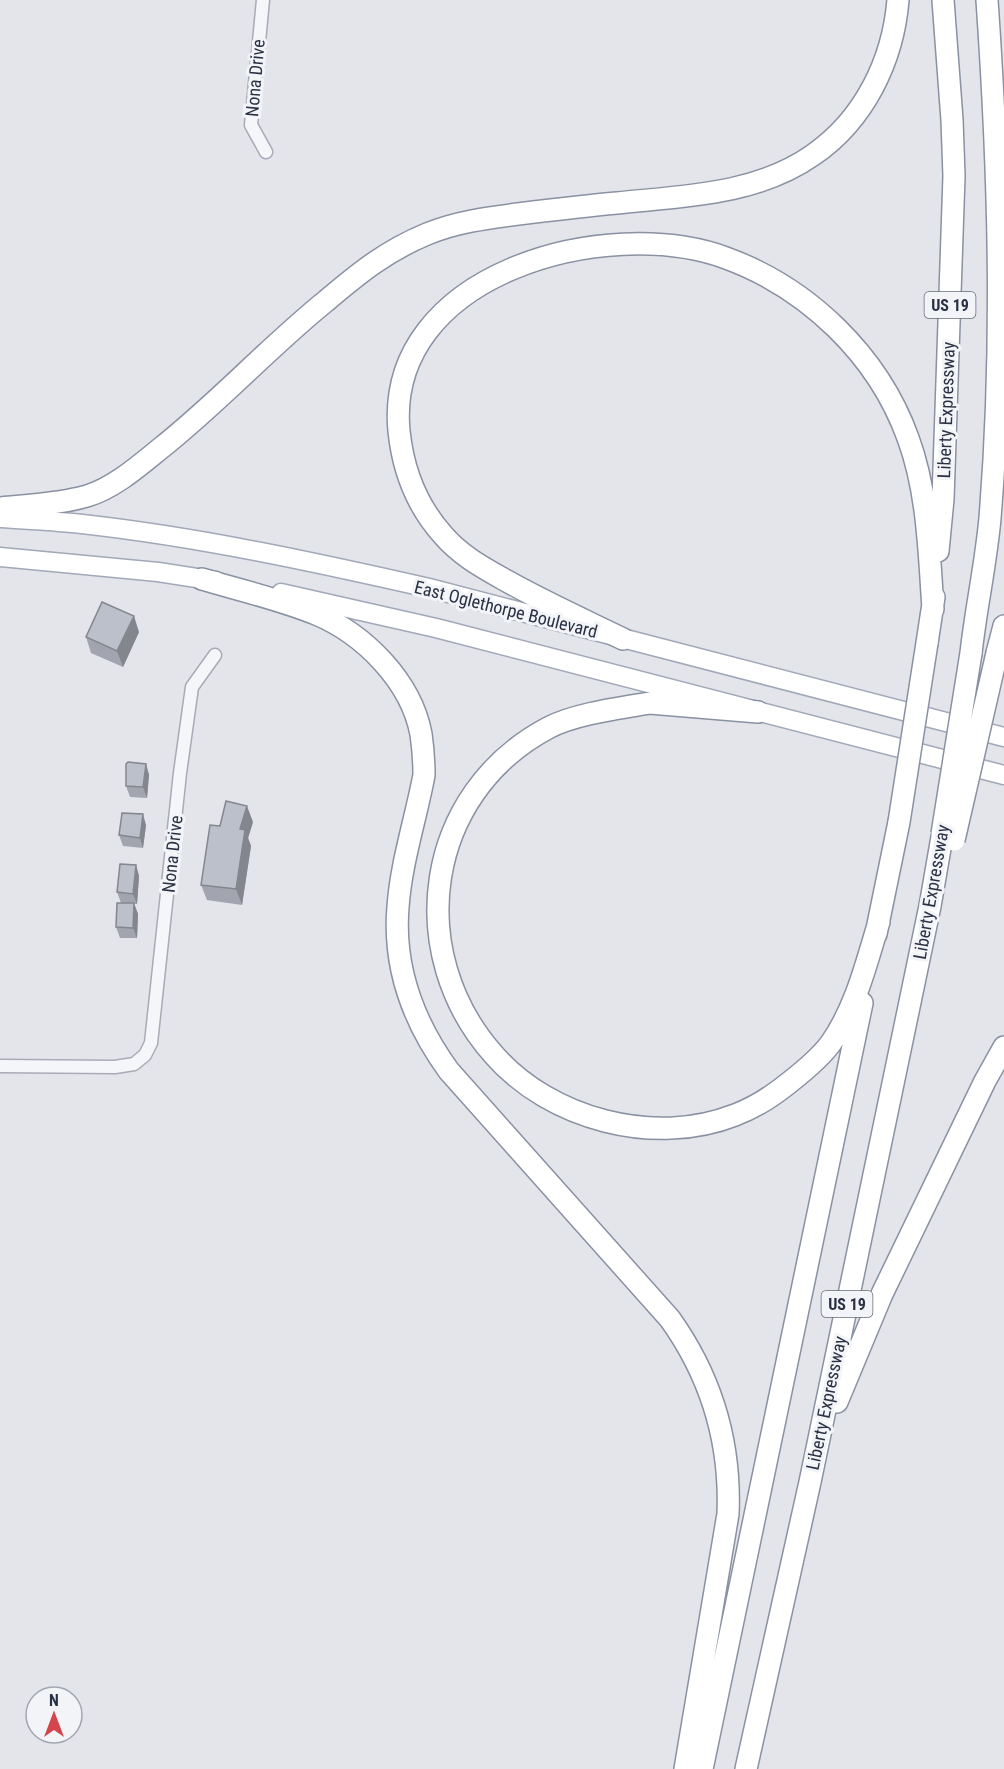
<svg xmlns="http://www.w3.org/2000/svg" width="1004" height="1769" font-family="'Roboto Condensed',sans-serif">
<rect width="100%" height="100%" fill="#e3e5eb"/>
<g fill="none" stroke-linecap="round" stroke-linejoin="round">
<g stroke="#a8abb6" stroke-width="15">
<path id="minor" d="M263,0L251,125L266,152
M0,1066L115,1067L134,1064L145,1055L151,1043L180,773L192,687L215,655"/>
</g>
<g stroke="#a1a8b7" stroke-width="21">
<path id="primary" d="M0,518C27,520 55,521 82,524C199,537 314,562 429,588L1004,737
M0,557L158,572L216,581
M281,593L436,628L1004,775"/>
</g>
<g stroke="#8991a2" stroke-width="24">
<path id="motorway" d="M0,508C29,505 59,504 87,496C114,488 140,465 161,448C219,402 269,347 326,301C359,273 386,251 427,234C456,222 487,218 518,214C551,210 584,206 617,203C684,196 756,195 813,155C864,120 893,61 898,0
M938,551L943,499L954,176L952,120L943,0
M202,579C239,590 279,599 316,614C364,634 411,681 421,734C423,748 424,761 424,775C416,818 401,863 398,907C393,967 414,1023 449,1071L670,1319C712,1378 731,1442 728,1514L685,1769
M623,639C584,620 544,602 505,580C482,567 460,555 443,535C417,506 403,470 399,431C384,273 607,214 726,258C808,288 878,355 908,438C928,492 929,552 933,609
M927,643L934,597
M971,653C976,608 986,563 990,518C1004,345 999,173 987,0
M997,653L1004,626
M758,712L650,703C620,708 574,714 548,728C424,794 403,953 494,1055C550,1119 654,1147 735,1115C754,1108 774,1095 790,1082C804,1071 820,1058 831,1043C856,1007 866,964 879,922
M876,934L899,822
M837,1402L882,1294L985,1081L1004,1047
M702,1769L862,1003
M746,1769L810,1482L930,906L942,837"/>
</g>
<use href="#minor" stroke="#f5f6f9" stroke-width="12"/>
<use href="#primary" stroke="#fff" stroke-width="18"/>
<use href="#motorway" stroke="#fff" stroke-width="21"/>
<g stroke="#8991a2" stroke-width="24" stroke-linecap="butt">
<path id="motorway-bridge" d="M899,822L927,643
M942,834L971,653
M954,840L997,653"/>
</g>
<use href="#motorway-bridge" stroke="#fff" stroke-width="21"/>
</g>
<path fill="#a2a5af" d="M139,632L123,667L91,653L86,637Z
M146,764L149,775L147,798L130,797L126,786Z
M253,822L248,838L251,846L242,905L207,900L201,885Z
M146,825L143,848L123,846L119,835Z
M136,865L139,876L137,904H134L138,914L137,938H120L116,927L128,903H121L117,892Z"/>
<path fill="#84868e" d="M134,616L139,632L123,667L117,651Z
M146,764L149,775L147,798L143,787Z
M247,806L253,822L248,838L251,846L242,905L236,889L240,829Z
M143,814L146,825L143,848L140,838Z
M136,865L139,876L137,904L133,894Z
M134,903L138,914L137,938L133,928Z"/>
<path fill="#bcc0cb" stroke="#84868e" stroke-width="1.5" d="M102,602L134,616L117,651L86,637Z
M128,762L146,764L143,787L126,786V764Z
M226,801L247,806L240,829L245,830L236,889L201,885L210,825L220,826Z
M122,813L143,814L140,838L119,835Z
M120,864L136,865L133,894L117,892Z
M117,903H134L133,928L116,927Z"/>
<g text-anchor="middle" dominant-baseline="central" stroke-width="6" stroke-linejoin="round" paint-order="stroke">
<g fill="#f2f4f8" stroke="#666c7a" stroke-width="1.5">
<rect x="924.5" y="292" width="51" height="26" rx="4.5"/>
<rect x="821.5" y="1291" width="51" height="26" rx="4.5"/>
</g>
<g font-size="16" font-weight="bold" fill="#2a3144">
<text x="950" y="305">US 19</text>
<text x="847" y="1304">US 19</text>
</g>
<g font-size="18" fill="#2a3144" stroke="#f2f4f8">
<text transform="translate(255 78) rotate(-85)">Nona Drive</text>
<text transform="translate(946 410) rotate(-88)">Liberty Expressway</text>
<text transform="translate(506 609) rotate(14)">East Oglethorpe Boulevard</text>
<text transform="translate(172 854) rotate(-84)">Nona Drive</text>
<text transform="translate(931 892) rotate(-80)">Liberty Expressway</text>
<text transform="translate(826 1403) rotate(-78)">Liberty Expressway</text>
</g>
</g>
<g transform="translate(54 1715)"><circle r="28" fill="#f2f4f8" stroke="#a2a6b0" stroke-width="1.5"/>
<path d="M0-4.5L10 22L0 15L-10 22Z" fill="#d2464c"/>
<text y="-9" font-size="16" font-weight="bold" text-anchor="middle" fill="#2a3144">N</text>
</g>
</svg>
